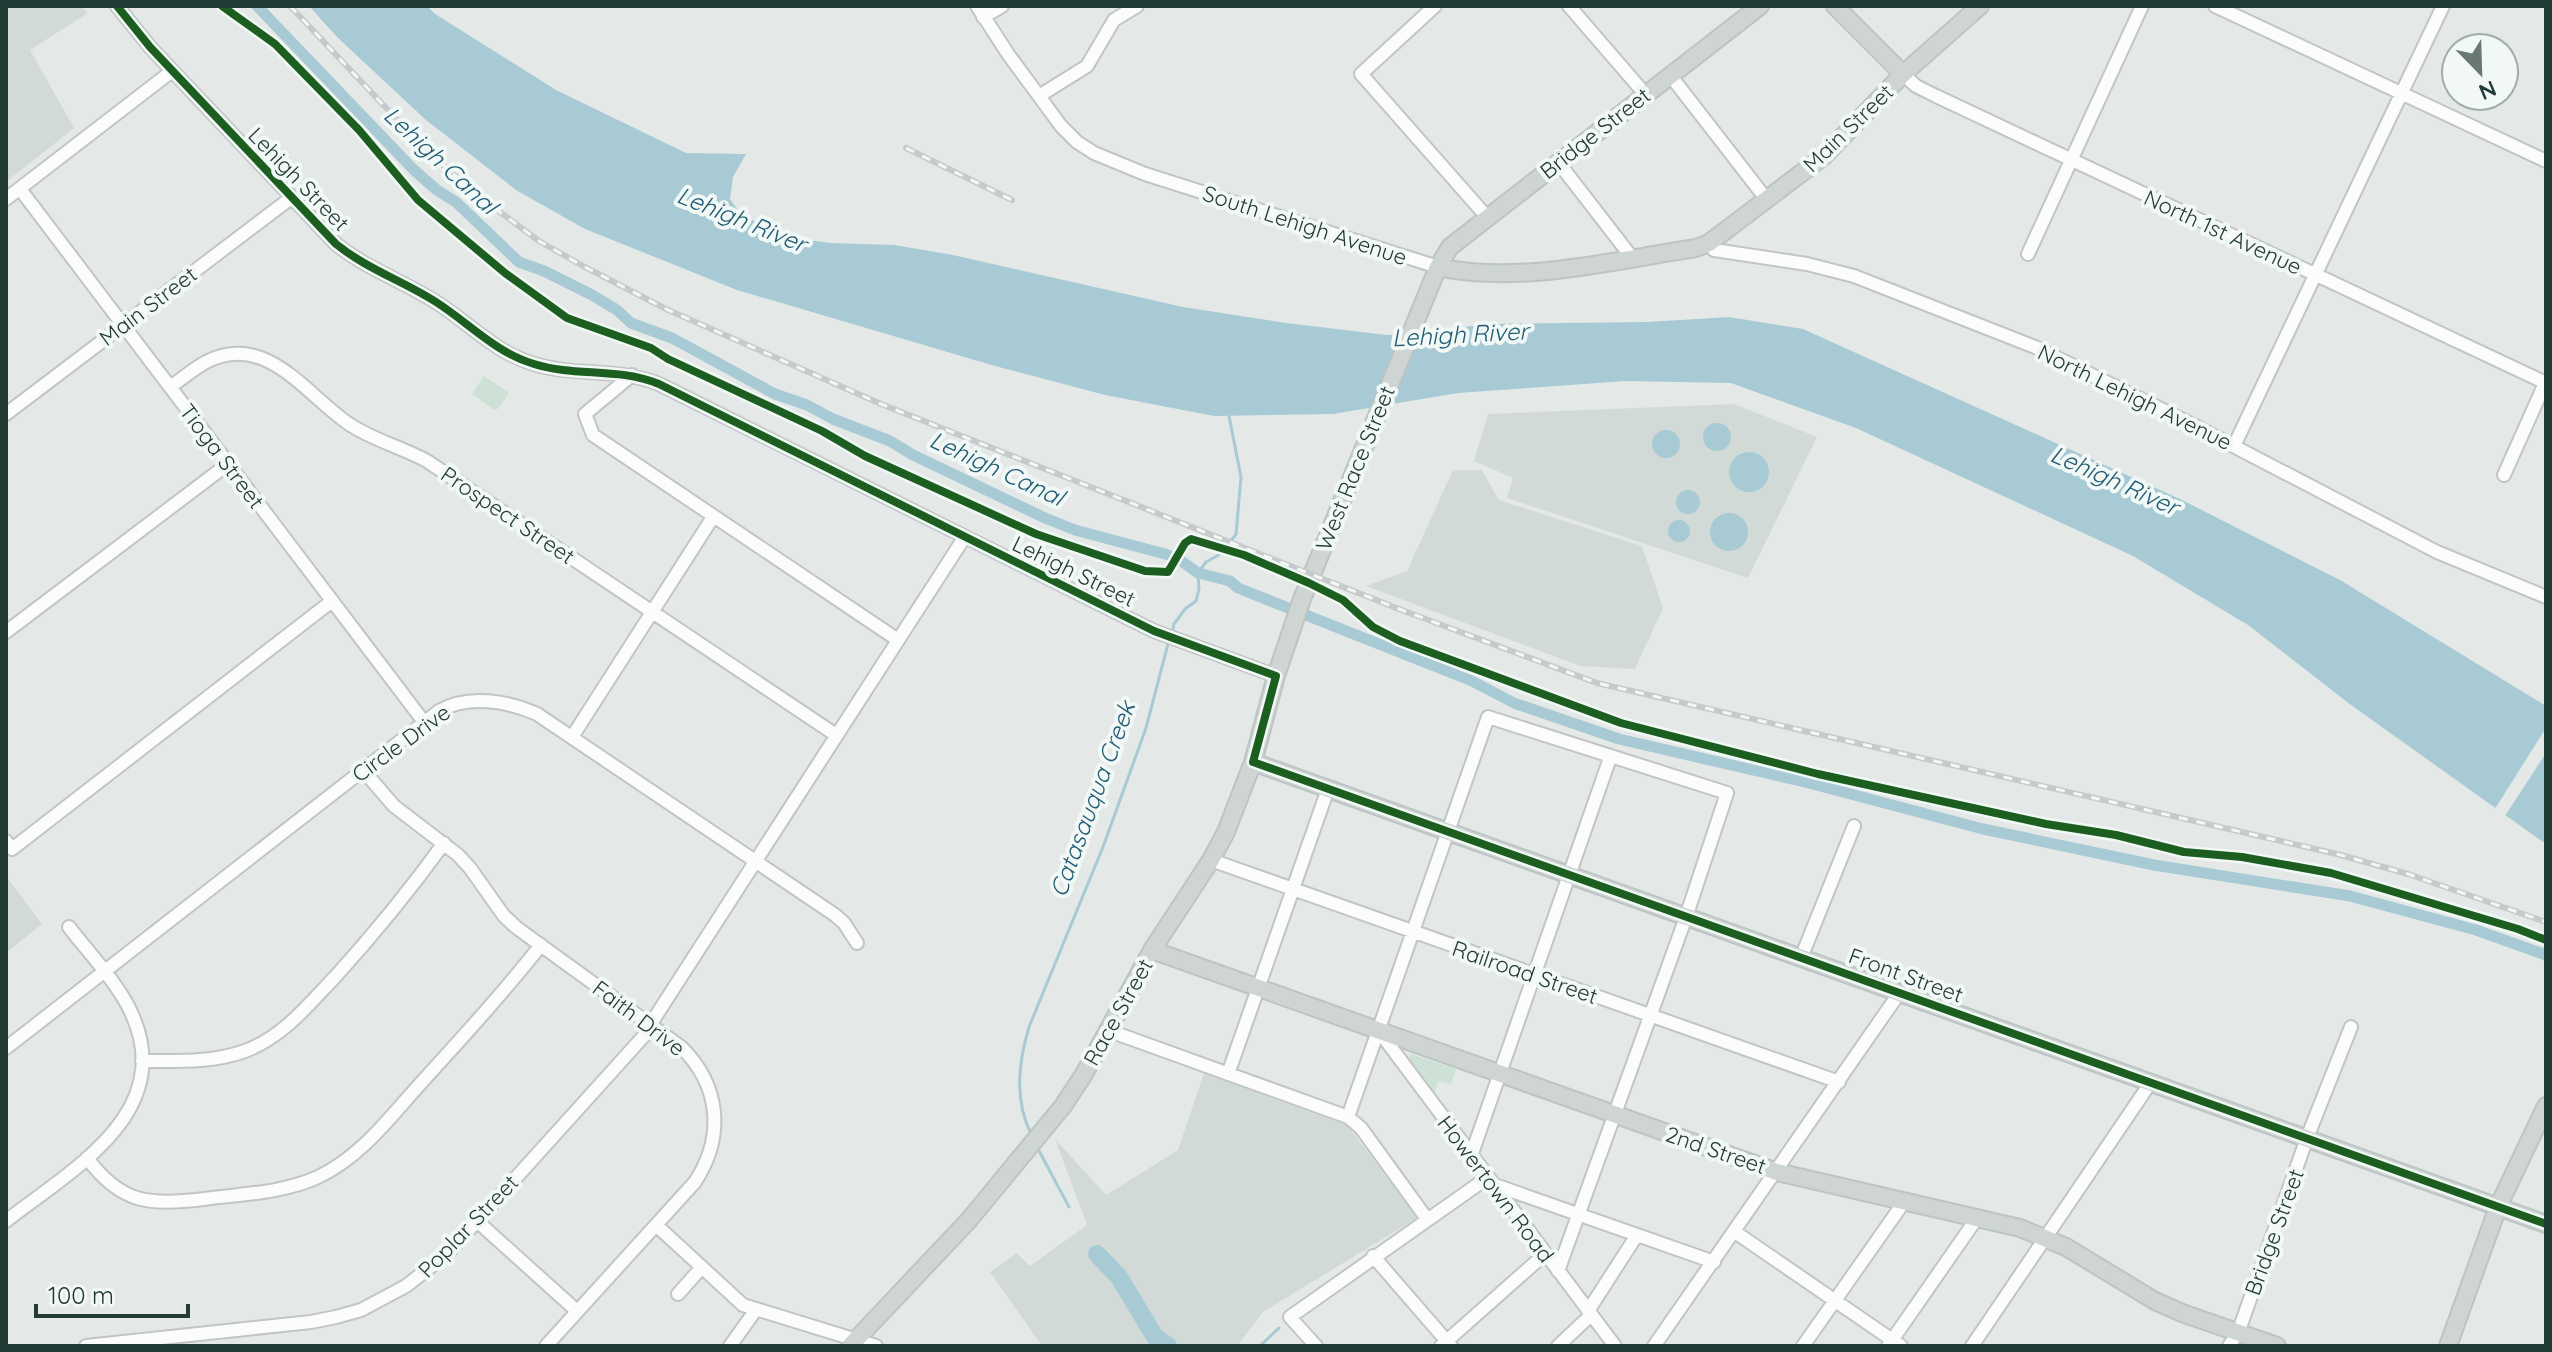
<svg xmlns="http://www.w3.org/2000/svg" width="2552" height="1352" font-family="Quicksand,sans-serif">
<rect width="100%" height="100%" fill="#e4e9e7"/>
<path fill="#d2dad7" d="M6,6H81L88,13L30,50L74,128L6,182Z
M1734,404L1817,437L1748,578L1507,498L1513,478L1474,461L1488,414Z
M1453,470H1482L1499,500L1642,546L1663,608L1635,669L1580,666L1366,586L1407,571Z
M6,876L42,924L6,953Z
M1204,1073L1348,1126L1417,1218L1263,1312L1237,1346H1042L990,1272L1017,1253L1030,1266L1087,1225L1055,1139L1106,1195L1178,1150Z"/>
<path fill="#cee1d6" d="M484,376L509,393L498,409H493L472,394Z
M1411,1054L1456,1069L1451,1084L1438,1081L1434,1093L1409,1058Z"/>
<path fill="#a7cad5" d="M309,6H427L435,14L556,90L686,153L746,154L733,177L730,199L741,215L792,238L831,243L894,245L953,255L1183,307L1286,323L1387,335L1491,324L1648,322L1729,317L1803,329L2180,499L2340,580L2546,706V844L2351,705L2248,625L2133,556L1856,428L1731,383L1626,381L1458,393L1333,414L1214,416L1105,395L995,366L737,290L585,229L516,190L426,120L338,38Z
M1703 437a14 14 0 1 1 28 0a14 14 0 1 1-28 0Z
M1652 444a14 14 0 1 1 28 0a14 14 0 1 1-28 0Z
M1729 472a20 20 0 1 1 40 0a20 20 0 1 1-40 0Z
M1676 502a12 12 0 1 1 24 0a12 12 0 1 1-24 0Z
M1710 532a19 19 0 1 1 38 0a19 19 0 1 1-38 0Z
M1668 531a11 11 0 1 1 22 0a11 11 0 1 1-22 0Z"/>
<path fill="#e4e9e7" d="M2546,728V753L2503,819L2493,812Z"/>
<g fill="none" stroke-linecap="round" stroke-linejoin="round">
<path stroke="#a7cad5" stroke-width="3" d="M1172,633L1174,624L1185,609L1196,601L1199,589L1198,573L1206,562L1222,553L1236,534L1241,477L1229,416
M1032,1136C1014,1101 1018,1064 1029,1027L1103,847L1146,728L1169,640
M1037,1147L1069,1207
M1260,1346L1279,1328"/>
<path stroke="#a7cad5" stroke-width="11" d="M257,6L414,170L438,191L456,202L519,262L544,271L592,295L617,310L631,323L672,338L775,394L807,405L833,419L890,441L913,455L1045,518L1075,530L1165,554L1180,560L1198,573L1230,581L1238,588L1472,681L1514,703L1619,739L1805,782L1983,829L2154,865L2350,896L2476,930L2546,955"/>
<path stroke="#a7cad5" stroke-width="18" d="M1097,1254L1119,1277L1155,1337L1168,1346"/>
<g stroke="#c1c6c4" stroke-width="16">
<path id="minor" d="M117,6L150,47L336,244C367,269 403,281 436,302C469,323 496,353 534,364C576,377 617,367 659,384L1154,631L1276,676
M977,6L1008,54L1061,126L1077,142L1094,153L1145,174L1438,267
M1435,6L1361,74L1487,217
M1569,6L1645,94
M2215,6L2546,161
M983,17L1002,6
M1903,74L1916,86L1936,96L2546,383
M1670,75L1767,200
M1039,96L1087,66L1114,20L1137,6
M1558,162L1633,259
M20,189L424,722
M6,199L172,71
M1709,243L1714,250L1807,264L1854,276L2035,347L2197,427L2437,552L2546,597
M2028,254L2142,6
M632,375L585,414L593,435L898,640
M170,387C182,379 193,369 206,362C266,331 305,394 349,424C373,440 401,447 427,461L836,735
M6,414L291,198
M2234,446L2443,6
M2504,475L2546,381
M6,632L228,464
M572,737L713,517
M363,770L394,806L458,855L470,868L504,916L517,928L681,1047C720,1085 725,1136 695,1182L546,1346
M6,841L12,849L332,601
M1211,860L1839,1082
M1801,958L1854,826
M650,1025L964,538
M1107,1030L1348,1117L1361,1128L1427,1219
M1378,1030L1615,1346
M6,1048L439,711C468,694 508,701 537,714L835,915L844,923L857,943
M142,1061C176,1061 212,1063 245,1051C283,1037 308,1005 335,977C374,934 410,890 444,843
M1228,1074L1328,789
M1348,1117L1488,717L1727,793L1686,917L1558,1271
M1471,1156L1610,758
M87,1158C122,1205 150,1205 204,1199C242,1194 283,1193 318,1177C361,1157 390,1117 421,1083C462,1038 503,993 541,945
M1492,1184L1714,1262
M6,1221C74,1168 182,1110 128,1006C113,978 89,953 69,927
M477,1221L577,1311
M656,1225L743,1305L876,1346
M1735,1232L1901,1346
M1373,1256L1451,1346
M678,1294L702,1267
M1588,1311L1637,1235
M86,1346L311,1322L336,1317L361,1310L406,1286L447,1254L652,1027
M730,1346L755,1311
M1316,1346L1290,1317L1487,1178
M1441,1346L1545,1254
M1558,1346L1591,1315
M1654,1346L1900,992
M1803,1346L1904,1202
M1888,1346L1977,1218
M1972,1346L2151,1082
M2229,1346L2238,1333L2307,1138L2351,1027"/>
</g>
<g stroke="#bdc5c3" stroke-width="20">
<path id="major" d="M1835,6L1903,74
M1438,267C1520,285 1614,260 1696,248L1709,243L1824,156L1903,74L1980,6
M1253,762L2546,1224
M1152,950L1777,1172L2020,1228L2066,1247L2155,1301L2182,1313L2277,1346
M850,1346L969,1220L1063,1106L1084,1074L1152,950L1211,860L1226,832L1253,762L1276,676L1302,599L1438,267L1450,247L1760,6
M2448,1346L2498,1207L2546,1106"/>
</g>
<use href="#minor" stroke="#fbfcfb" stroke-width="12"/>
<use href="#major" stroke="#ced5d3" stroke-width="16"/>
<g stroke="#c7caca" stroke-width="6">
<path id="rail" d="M290,6L423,147L477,195L539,241L583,266L666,309L881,404L1399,609L1597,683L2337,854L2408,874L2546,922
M906,148L1012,200"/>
</g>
<use href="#rail" stroke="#f2f8f6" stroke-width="3" stroke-dasharray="9" stroke-linecap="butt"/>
<g stroke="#f2f8f6" stroke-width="13">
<path id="cycleway" d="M117,6L150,47L336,244C367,269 403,281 436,302C469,323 496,353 534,364C576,377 617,367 659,384L1154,631L1276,676L1253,762L2546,1224
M222,6L275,44L359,130L418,200L505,273L567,318L651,348L668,359L822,431L865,456L1036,534L1145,571L1168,572L1185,543L1191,539L1244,555L1309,583L1343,600L1373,627L1400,641L1621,723L1818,774L2046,824L2116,835L2184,852L2242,857L2331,873L2518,929L2546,940"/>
</g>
<use href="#cycleway" stroke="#1b5e20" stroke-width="8"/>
</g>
<g text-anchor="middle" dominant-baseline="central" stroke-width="8" stroke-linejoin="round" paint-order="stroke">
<g font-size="22" fill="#233b37" stroke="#f2f8f6">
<text transform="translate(1848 128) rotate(-44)">Main Street</text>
<text transform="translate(1595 133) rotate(-38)">Bridge Street</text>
<text transform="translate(299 179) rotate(46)">Lehigh Street</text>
<text transform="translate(1305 225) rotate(18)">South Lehigh Avenue</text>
<text transform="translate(2223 232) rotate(25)">North 1st Avenue</text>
<text transform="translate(148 306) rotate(-37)">Main Street</text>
<text transform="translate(2135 397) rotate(26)">North Lehigh Avenue</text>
<text transform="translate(222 456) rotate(53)">Tioga Street</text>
<text transform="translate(1355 468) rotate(-68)">West Race Street</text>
<text transform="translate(508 515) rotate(34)">Prospect Street</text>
<text transform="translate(1074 571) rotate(26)">Lehigh Street</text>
<text transform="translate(401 743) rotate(-36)">Circle Drive</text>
<text transform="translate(1525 972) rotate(19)">Railroad Street</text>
<text transform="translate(1906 975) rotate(20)">Front Street</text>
<text transform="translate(1118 1012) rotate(-61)">Race Street</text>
<text transform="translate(639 1018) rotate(37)">Faith Drive</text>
<text transform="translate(1716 1150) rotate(19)">2nd Street</text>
<text transform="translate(1496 1189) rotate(53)">Howertown Road</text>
<text transform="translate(468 1226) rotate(-46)">Poplar Street</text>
<text transform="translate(2274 1232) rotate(-70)">Bridge Street</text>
</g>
<g font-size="24" font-style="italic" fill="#205c73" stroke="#f2f8f6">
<text transform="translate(441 160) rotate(43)">Lehigh Canal</text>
<text transform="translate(742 219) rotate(22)">Lehigh River</text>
<text transform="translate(1460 334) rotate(-3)">Lehigh River</text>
<text transform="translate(997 468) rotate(25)">Lehigh Canal</text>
<text transform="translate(2115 480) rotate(24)">Lehigh River</text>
<text transform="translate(1092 799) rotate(-70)">Catasauqua Creek</text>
</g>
</g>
<rect width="2552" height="1352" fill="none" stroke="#233b37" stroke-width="16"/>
<g transform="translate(2480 72) rotate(157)"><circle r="38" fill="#f2f8f6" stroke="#9facaa" stroke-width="2"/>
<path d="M0-6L14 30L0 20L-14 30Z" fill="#677875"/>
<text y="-12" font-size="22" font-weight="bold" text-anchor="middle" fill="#233b37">N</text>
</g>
<path d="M36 1304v12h152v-12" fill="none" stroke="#233b37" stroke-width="4"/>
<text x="48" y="1304" font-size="24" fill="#233b37" stroke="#f2f8f6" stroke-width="6" paint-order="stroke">100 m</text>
</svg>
